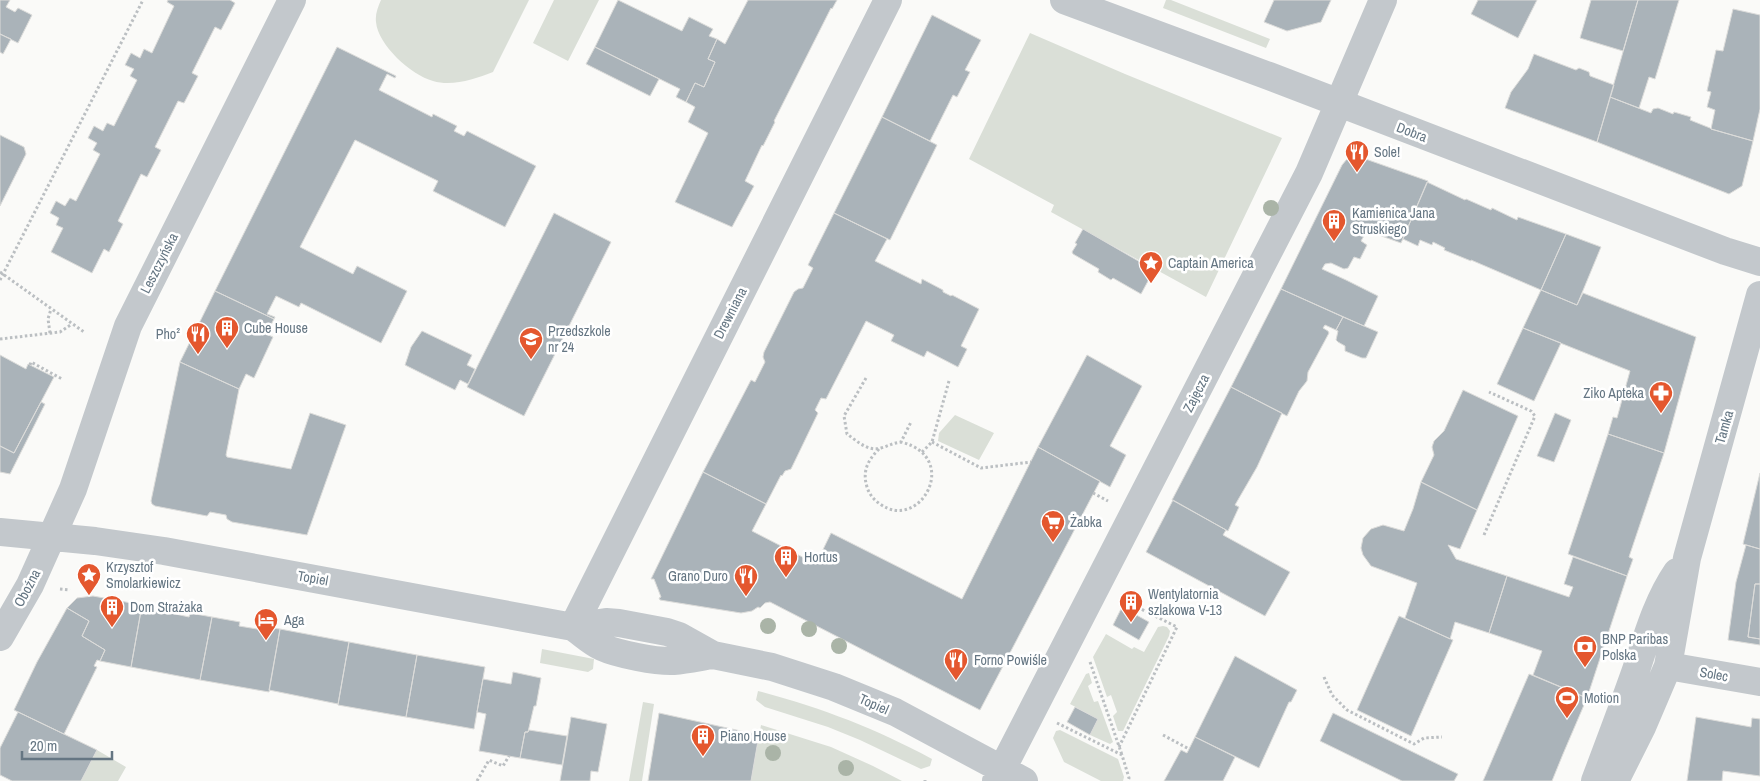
<svg xmlns="http://www.w3.org/2000/svg" width="1760" height="781" font-family="'Archivo Narrow',sans-serif">
<rect width="100%" height="100%" fill="#fafaf8"/>
<path fill="#dadfd7" d="M381,0H529L493,72C475,79 452,87 433,81C411,75 378,45 376,22C375,14 378,7 381,0Z
M554,0H599L568,61L533,43Z
M1166,0H1171L1270,39L1266,48L1163,8Z
M1030,33L1125,74L1282,138L1206,297L1051,212L1054,205L969,159Z
M955,415L994,433L979,460L938,441L939,433Z
M1163,626L1167,627L1170,631L1169,636L1123,731H1118L1113,716L1117,712L1111,695L1107,697L1093,657L1106,634L1132,649L1134,647L1144,652L1158,627Z
M542,649L594,659L593,669L588,672L540,663Z
M1089,673L1092,683L1088,686L1094,702L1098,701L1113,742L1110,744L1090,735L1098,719L1070,704L1086,674Z
M758,691C822,708 874,728 932,759L930,766L921,769L860,740L828,727L765,707L756,700Z
M643,702L654,704L642,781H629Z
M761,725L831,747L873,766L902,781H751Z
M1060,730L1118,759L1124,777L1123,781H1101L1064,762L1053,738L1056,731Z
M97,750L126,767L118,781H81Z"/>
<path fill="#aab3b9" stroke="#dcdcda" d="M0,0H10L6,7L15,12L18,8L32,15L18,43L0,34Z
M168,0H230L235,3L221,30L215,27L192,73L198,76L184,103L178,101L155,147L161,150L147,177L141,174L118,221L123,224L109,252L104,249L92,273L51,252L63,228L56,225L59,218L50,213L56,201L65,206L70,198L76,201L100,154L93,150L97,143L88,138L94,126L103,131L107,123L114,126L137,80L130,76L134,69L125,65L131,53L140,58L144,49L152,53L174,6L167,2Z
M618,0L682,31L689,17L713,29L709,36L717,39L708,59L715,62L704,87L695,83L686,102L676,97L680,89L595,47Z
M748,0H837L832,9L831,8L774,121L775,122L763,146L762,145L745,181L754,186L732,227L675,202L708,133L688,122L695,107L686,102L695,83L704,87L715,62L708,59L717,39L725,44Z
M1274,0H1331L1321,22L1287,31L1264,22Z
M1478,0H1537L1518,38L1471,14Z
M1591,0H1638L1623,51L1580,38Z
M1638,0H1679L1655,79L1649,77L1639,108L1610,97Z
M1733,9L1760,15V109L1753,141L1711,129L1715,110L1707,107L1711,92L1707,91L1716,50L1723,51Z
M932,15L981,40L965,70L970,72L957,97L953,95L930,141L882,117Z
M0,34L11,39L3,54L0,52Z
M337,47L396,76L395,78L387,74L379,90L432,117L433,114L457,126L454,131L464,136L467,131L536,166L505,227L433,191L438,181L355,140L300,247L353,274L357,266L407,291L381,343L301,303L299,307L276,296L267,314L275,317L274,319L215,291Z
M595,47L659,79L650,96L586,64Z
M1534,54L1576,70L1579,68L1589,72L1590,76L1614,85L1597,142L1505,108L1511,92L1528,69Z
M1610,97L1651,113L1653,109L1658,108L1673,114L1674,112L1691,117L1690,120L1710,128L1711,129L1753,141L1742,186L1729,194L1597,142Z
M882,117L937,145L890,240L834,213Z
M0,135L24,147L26,154L0,206Z
M1357,156L1428,181L1401,243L1376,234L1372,227L1363,232L1365,234L1361,241L1367,245L1360,259L1354,257L1348,268L1344,269L1331,263L1325,264L1322,269L1346,280L1378,296L1364,326L1281,289L1342,165L1347,159Z
M1427,182L1465,200L1466,199L1491,210L1492,208L1517,220L1518,217L1566,234L1541,290L1471,260V261L1444,250L1445,248L1433,242L1432,245L1420,240L1418,246L1403,239Z
M554,213L611,242L524,416L467,387Z
M834,213L887,239L875,261L921,284L922,279L943,290V292L951,296L952,295L979,309L961,346L967,349L958,367L927,351L924,357L891,341L894,335L866,321L826,399L821,398L815,410L818,413L791,469L785,471L782,476L781,475L766,504L703,472L751,380L755,382L765,362L763,357L764,352L794,292L798,289L803,288L813,268L808,265Z
M1083,229L1154,270L1141,294L1113,278L1111,280L1098,272L1099,269L1073,254L1072,252L1077,244L1075,243Z
M1566,234L1601,247L1577,305L1541,290Z
M1281,289L1343,317L1336,330L1325,325L1323,328L1328,331L1329,333L1308,372L1307,381L1299,391L1287,416L1231,387Z
M1541,290L1577,305L1583,293L1696,337L1664,453L1608,434L1613,417L1617,418L1630,371L1523,328Z
M215,291L274,319L266,334L273,337L254,378L246,374L239,389L180,362Z
M1343,317L1378,332L1366,358H1362L1345,351V346L1338,342L1336,340L1338,331L1336,330Z
M1523,328L1561,343L1534,401L1497,384Z
M422,331L472,355L467,365L475,369L468,384L460,380L455,390L405,365L411,347Z
M0,355L26,369L28,364L54,377L14,453L0,446Z
M1087,355L1142,386L1110,446L1126,455L1110,487L1038,447Z
M180,362L239,389L226,455L227,457L291,469L310,413L346,425L307,535L232,522L227,519L226,515L210,512L207,516L155,506L152,504L151,501Z
M1231,387L1282,413L1257,467L1235,505L1239,507L1228,531L1172,500Z
M1463,390L1518,416L1477,510L1421,482L1434,455L1432,447L1434,441L1444,431Z
M41,402L45,404L10,474L0,472V446L14,453Z
M1555,413L1571,420L1554,462L1537,456Z
M1608,434L1664,453L1629,557L1633,559L1627,576L1568,554Z
M1038,447L1100,481L980,710L770,602L765,603L760,608L758,607L752,611L741,613L660,600L659,598L661,597L654,579H651L703,472L766,504L752,531L816,564L831,533L962,599Z
M1760,473V549L1743,544Z
M1421,482L1477,510L1460,549L1448,545L1456,559L1507,576L1489,633L1455,622L1450,639L1405,618L1417,583L1371,566L1363,555L1361,548L1363,538L1371,529L1383,525L1404,531L1413,509Z
M1173,500L1226,530L1223,535L1290,572L1265,616L1146,552Z
M1746,545L1760,549V584H1755L1748,637L1760,639V645L1728,640L1736,582Z
M1573,557L1627,576L1587,698L1533,675L1542,651L1489,633L1507,576L1569,597L1573,587L1564,584Z
M1755,584H1760V639L1748,637Z
M93,596L142,605L131,667L100,661L105,650L82,636L89,621L67,608L77,598Z
M142,605L172,610L171,613L189,617L190,613L212,617L200,680L131,667Z
M1122,607L1149,622L1139,640L1113,625Z
M67,608L89,621L82,636L105,650L100,661L97,660L94,666L97,667L64,734L14,710L37,662Z
M1399,616L1453,640L1411,736L1357,710Z
M212,617L240,622L239,626L257,629V626L280,629L269,692L200,680Z
M280,629L349,642L338,704L269,690Z
M349,642L417,655L406,717L338,705Z
M417,655L485,667L474,729L406,717Z
M1235,656L1297,690L1291,702H1289L1259,768L1195,737Z
M513,672L541,678L536,706H534L528,732H525L520,758L479,751L486,714L477,712L483,679L511,684Z
M1529,674L1587,698L1563,754L1552,781H1483Z
M1075,707L1098,719L1090,735L1067,722Z
M18,712L97,750L81,781H12L0,775V748Z
M659,713L759,735L751,781H648Z
M1333,713L1458,774L1454,781H1402L1320,741Z
M571,717L607,724L598,772L591,771L590,781H560Z
M1696,717L1751,727L1752,718L1760,719V776L1723,771L1722,781H1687Z
M529,730L567,736L562,765L520,758L525,732H528Z
M1195,737L1235,757L1223,781H1164L1181,750L1187,753Z"/>
<g fill="none" stroke-linecap="round" stroke-linejoin="round">
<path stroke="#bbbfc2" stroke-width="3" stroke-dasharray="2.5 2.5" stroke-linecap="butt" d="M0,272L84,332
M0,280L143,0
M50,333L48,319L51,309
M0,339L60,332L72,324
M30,365L31,362L62,379
M866,378L844,416L847,434C857,441 868,452 881,448C888,446 893,443 901,442L911,422
M932,442L981,468L1031,462
M879,449C868,460 862,471 867,487C869,494 874,500 880,504C920,533 962,457 901,442
M922,452L932,442L949,381
M1093,493L1108,501
M1484,535L1535,416L1531,411L1489,392
M60,589L70,590
M1090,662L1122,755
M1324,677L1332,695L1347,710L1414,744L1424,738L1442,737
M1057,723L1122,755L1129,778L1128,781
M1163,735L1189,749
M1119,747L1177,627L1121,599
M925,780V781
M477,781L489,760L503,766L509,756"/>
<path stroke="#c3c8cc" stroke-width="28" d="M1064,0L1269,76L1725,251L1760,262
M0,532L95,541L164,551L573,627L606,622L619,623L667,632L679,636L713,655L772,667L834,687L895,712L1024,781
M573,627L888,0
M573,627C582,633 591,642 602,647C617,654 657,662 674,661C687,660 700,657 713,655
M0,637L30,585L73,489L128,326L292,0
M1668,666L1760,682
M996,781L1309,173L1383,0
M1595,781C1609,744 1623,707 1636,670C1647,637 1657,601 1677,572
M1615,781L1642,727L1668,666L1687,558L1760,295"/>
</g>
<g fill="#aab4a7">
<circle cx="1271" cy="208" r="8"/>
<circle cx="768" cy="626" r="8"/>
<circle cx="809" cy="629" r="8"/>
<circle cx="839" cy="646" r="8"/>
<circle cx="773" cy="753" r="8"/>
<circle cx="846" cy="768" r="8"/>
</g>
<defs>
<g id="restaurant-pin" transform="scale(1.25)"><path d="M0 17L-7.5 6A9.5 9.5 0 1 1 7.5 6Z" fill="#e4572e" stroke="#fff"/><path d="M-5-6h1v4h1v-4h1v4h1v-4h1v5L-1.5 .5V6h-2V.5L-5-1ZM5-6V6H3V1.5H1.5Q1.5-4 5-6Z" fill="#fff"/></g>
<g id="building-pin" transform="scale(1.25)"><path d="M0 17L-7.5 6A9.5 9.5 0 1 1 7.5 6Z" fill="#e4572e" stroke="#fff"/><path d="M-4-6H4V6H1V3H-1V6H-4ZM-2.5-4.3h1.7v1.8h-1.7ZM.8-4.3h1.7v1.8H.8ZM-2.5-1h1.7V.8h-1.7ZM.8-1h1.7V.8H.8Z" fill="#fff"/></g>
<g id="sight-pin" transform="scale(1.25)"><path d="M0 17L-7.5 6A9.5 9.5 0 1 1 7.5 6Z" fill="#e4572e" stroke="#fff"/><path d="M0-6L1.8-2.2L6-1.7L2.9 1.2L3.7 5.4L0 3.3L-3.7 5.4L-2.9 1.2L-6-1.7L-1.8-2.2Z" fill="#fff"/></g>
<g id="school-pin" transform="scale(1.25)"><path d="M0 17L-7.5 6A9.5 9.5 0 1 1 7.5 6Z" fill="#e4572e" stroke="#fff"/><path d="M0-5L7-2L0 1L-7-2ZM-4 1L0 2.5L4 1V4Q0 6-4 4Z" fill="#fff"/></g>
<g id="pharmacy-pin" transform="scale(1.25)"><path d="M0 17L-7.5 6A9.5 9.5 0 1 1 7.5 6Z" fill="#e4572e" stroke="#fff"/><path d="M-2-6h4v4h4v4h-4v4h-4v-4h-4v-4h4Z" fill="#fff"/></g>
<g id="supermarket-pin" transform="scale(1.25)"><path d="M0 17L-7.5 6A9.5 9.5 0 1 1 7.5 6Z" fill="#e4572e" stroke="#fff"/><path d="M-6-5.5h2.5l.6 2H6L4.5 2H-2.5L-4.4-4H-6ZM-1.5 3.2a1.3 1.3 0 1 0 .1 0ZM3 3.2a1.3 1.3 0 1 0 .1 0Z" fill="#fff"/></g>
<g id="hotel-pin" transform="scale(1.25)"><path d="M0 17L-7.5 6A9.5 9.5 0 1 1 7.5 6Z" fill="#e4572e" stroke="#fff"/><path d="M-6-4.5h1.5V1H6V5H4.5V3h-9V5H-6ZM-4 0a1.8 1.8 0 1 1 3.6 0ZM.5 0V-2.5h3Q6-2.5 6 0Z" fill="#fff"/></g>
<g id="bank-pin" transform="scale(1.25)"><path d="M0 17L-7.5 6A9.5 9.5 0 1 1 7.5 6Z" fill="#e4572e" stroke="#fff"/><path d="M-6-4H6V4H-6ZM0-2.3a2.3 2.3 0 1 0 0 4.6a2.3 2.3 0 1 0 0-4.6Z" fill="#fff"/></g>
<g id="stadium-pin" transform="scale(1.25)"><path d="M0 17L-7.5 6A9.5 9.5 0 1 1 7.5 6Z" fill="#e4572e" stroke="#fff"/><path d="M0-5a6.5 5 0 1 0 0 10a6.5 5 0 1 0 0-10ZM-3.5-1.8h7v3.6h-7Z" fill="#fff"/></g>
</defs>
<g fill-rule="evenodd">
<use href="#restaurant-pin" x="1357" y="152"/>
<use href="#building-pin" x="1334" y="221"/>
<use href="#sight-pin" x="1151" y="263"/>
<use href="#building-pin" x="227" y="328"/>
<use href="#restaurant-pin" x="198" y="334"/>
<use href="#school-pin" x="531" y="339"/>
<use href="#pharmacy-pin" x="1661" y="393"/>
<use href="#supermarket-pin" x="1053" y="522"/>
<use href="#building-pin" x="786" y="557"/>
<use href="#sight-pin" x="89" y="575"/>
<use href="#restaurant-pin" x="746" y="576"/>
<use href="#building-pin" x="1131" y="602"/>
<use href="#building-pin" x="112" y="607"/>
<use href="#hotel-pin" x="266" y="620"/>
<use href="#bank-pin" x="1585" y="647"/>
<use href="#restaurant-pin" x="956" y="660"/>
<use href="#stadium-pin" x="1567" y="698"/>
<use href="#building-pin" x="703" y="736"/>
</g>
<g text-anchor="middle" dominant-baseline="central" stroke-width="5" stroke-linejoin="round" paint-order="stroke">
<g font-size="14" fill="#657683" stroke="#fff">
<text transform="translate(1412 132) rotate(21)">Dobra</text>
<text transform="translate(159 263) rotate(-63)">Leszczyńska</text>
<text transform="translate(730 313) rotate(-63)">Drewniana</text>
<text transform="translate(1196 393) rotate(-63)">Zajęcza</text>
<text transform="translate(1724 427) rotate(-74)">Tamka</text>
<text transform="translate(313 578) rotate(10)">Topiel</text>
<text transform="translate(27 588) rotate(-62)">Oboźna</text>
<text transform="translate(1714 674) rotate(10)">Solec</text>
<text transform="translate(874 704) rotate(24)">Topiel</text>
</g>
<g font-size="14" fill="#657683" stroke="#fff" text-anchor="start">
<text x="1374" y="152">Sole!</text>
<text x="1352" y="213">Kamienica Jana<tspan x="1352" dy="16">Struskiego</tspan></text>
<text x="1168" y="263">Captain America</text>
<text x="244" y="328">Cube House</text>
<text x="548" y="331">Przedszkole<tspan x="548" dy="16">nr 24</tspan></text>
<text x="180" y="334" text-anchor="end">Pho²</text>
<text x="1644" y="393" text-anchor="end">Ziko Apteka</text>
<text x="1070" y="522">Żabka</text>
<text x="804" y="557">Hortus</text>
<text x="106" y="567">Krzysztof<tspan x="106" dy="16">Smolarkiewicz</tspan></text>
<text x="728" y="576" text-anchor="end">Grano Duro</text>
<text x="1148" y="594">Wentylatornia<tspan x="1148" dy="16">szlakowa V-13</tspan></text>
<text x="130" y="607">Dom Strażaka</text>
<text x="284" y="620">Aga</text>
<text x="1602" y="639">BNP Paribas<tspan x="1602" dy="16">Polska</tspan></text>
<text x="974" y="660">Forno Powiśle</text>
<text x="1584" y="698">Motion</text>
<text x="720" y="736">Piano House</text>
</g>
</g>
<path d="M22 751v8h90v-8" fill="none" stroke="#657683" stroke-width="2.5"/>
<text x="30" y="751" font-size="15" fill="#657683" stroke="#ffffff" stroke-width="4" paint-order="stroke">20 m</text>
</svg>
